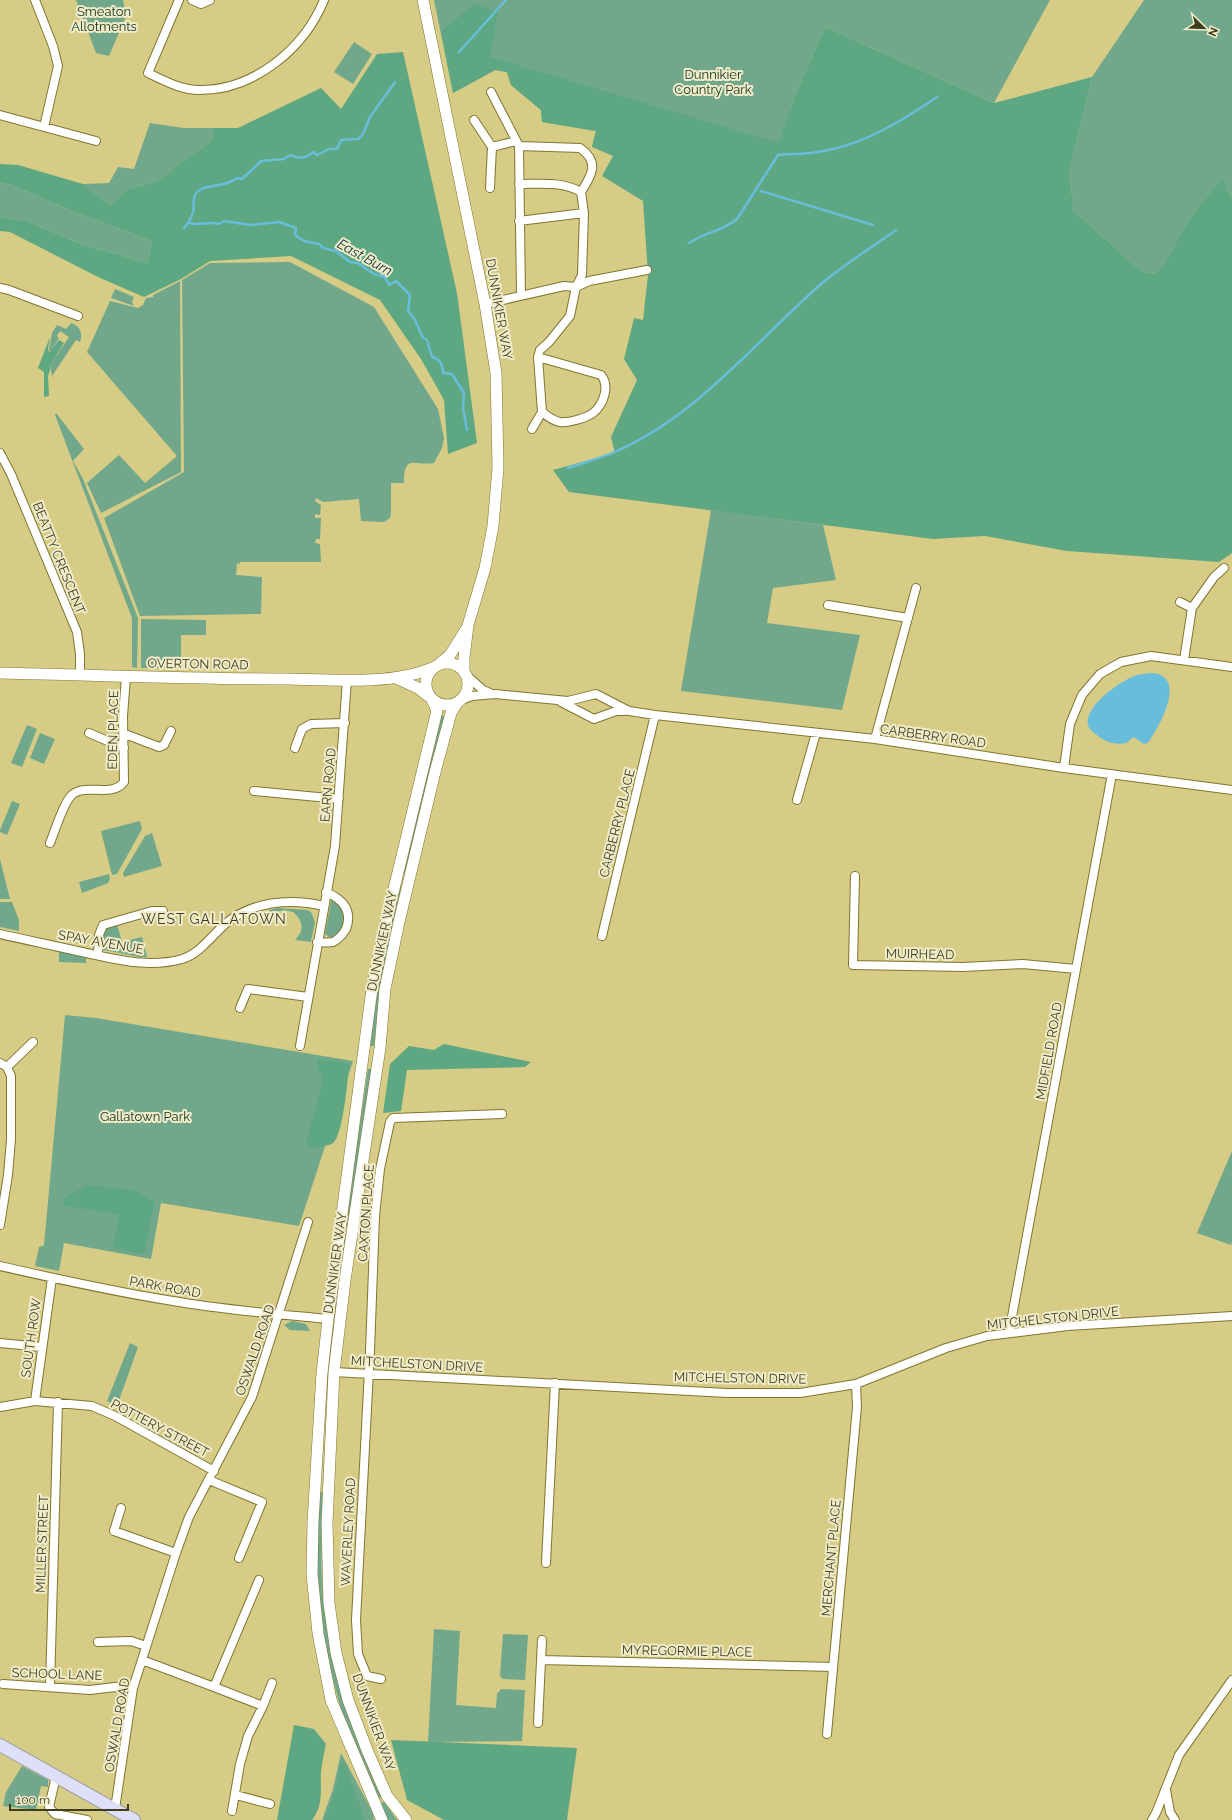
<svg xmlns="http://www.w3.org/2000/svg" width="1232" height="1820" font-family="Raleway,sans-serif">
<rect width="100%" height="100%" fill="#d6cc85"/>
<path fill="#71a88c" d="M76,0H123L126,16L109,56L96,53Z
M434,0H1050L994,103L825,27L794,98L771,170L592,147L596,131L542,122L541,110L511,85L507,72L495,70L453,93Z
M1144,0H1232V199L1223,178C1209,193 1196,209 1185,226C1174,243 1170,264 1153,274L1141,271L1074,211L1069,173L1092,77Z
M354,42L372,54L353,84L334,72Z
M150,123L184,128H213L212,140L157,181L128,189L110,205L83,184L109,183L118,167L134,169Z
M0,183L12,185L72,211L152,241L148,263L84,245L26,221L0,217Z
M290,262L374,307L438,409L444,438L442,448L434,463C414,466 404,453 404,483H391V513L390,518L384,522L361,521L359,499L323,502L316,498L315,501L321,505L320,515L315,514V518H321L320,539H316L315,543L320,544L321,562H240V564L237,563L236,575L262,577L261,614L140,616L104,518L184,472L182,280L210,263Z
M180,281L181,472L101,513L87,483L119,455L145,483L177,456L87,352L110,301L138,308L143,305L146,298L153,297V295Z
M115,289L134,297L132,302L134,306L111,298Z
M71,323C80,326 83,333 80,342L76,340L52,376L50,365L69,337L60,331L57,336L59,338L51,351L49,350L52,333L57,325L66,329Z
M56,413L84,449L73,461L83,479L138,618L137,668L132,667V618L55,415Z
M711,510L823,525L836,580L773,588L767,623L860,635L842,710L681,691Z
M141,619L206,620V635H181V668H141Z
M439,714L446,717L407,874L403,873Z
M27,725L37,729L22,767L11,763Z
M40,733L55,739L44,764L30,758Z
M12,801L20,804L7,835L0,832V830Z
M140,821L142,829L117,874L112,875L101,831Z
M152,833L162,866L124,877L123,873L145,836Z
M0,859L10,899H0Z
M109,874L110,879L108,883L82,893L79,882Z
M400,887L404,888L379,1004L374,1046H370L378,981Z
M335,900C350,913 347,929 332,939L325,934L331,901Z
M0,902H12L19,920V931L0,927Z
M278,908L307,910L311,912L315,922L311,942L295,940C305,931 303,920 293,912C284,909 275,910 270,919L268,917L269,910Z
M117,924L122,942L142,937L147,957H140L104,950L101,945L105,928Z
M59,951L86,958V963L59,962Z
M65,1015L96,1018L353,1061L299,1226L161,1203L151,1259L64,1243L59,1271L35,1266L39,1247L44,1245Z
M368,1069H373L356,1189L347,1224L336,1302H334Z
M1232,1151V1242L1231,1245L1197,1233Z
M292,1321L306,1324L310,1331L290,1330L284,1325Z
M130,1343L138,1347L117,1406L107,1401Z
M320,1492H323C322,1527 320,1564 323,1599C331,1668 352,1734 381,1797L377,1800L343,1718L326,1651L316,1571Z
M434,1629L460,1631L456,1705L496,1708L497,1694L501,1689L525,1690L522,1741L428,1742Z
M503,1634L528,1635L525,1680L503,1679L500,1676Z
M341,1753L373,1813L374,1820H322L333,1789Z
M22,1766L48,1780V1787L41,1786L36,1810L3,1806L6,1792Z
M384,1802L397,1820H386L379,1804Z"/>
<path fill="#5da783" d="M475,4L498,12L490,57L779,143L794,98L825,27L994,103L1092,77L1069,173L1074,211L1141,271L1153,274C1170,264 1174,242 1185,226C1196,209 1209,193 1223,178L1232,199V553L1219,562L1067,551L985,536L933,539L569,492L553,470L615,453L611,437L637,380L624,359L634,318L643,320L648,275L643,201L602,176L613,156L592,147L596,131L542,122L541,110L511,85L507,72L495,70L453,93L441,31Z
M403,52L457,293L477,443L448,454L444,400L421,359L380,300L291,256L210,261L181,279L144,297L98,277L10,232L0,231V217L26,221L84,245L148,263L152,241L72,211L12,185L0,183V164L18,165L83,184L110,205L128,189L157,181L212,140L213,128H238L321,88L341,109L377,54Z
M50,337L48,350L50,352L59,340L64,343L50,365V370L48,376L49,396L44,397V372L38,368Z
M444,1044L531,1062L525,1067L407,1070L401,1111L383,1113L390,1064L409,1046L434,1050Z
M319,1059L349,1064C348,1078 343,1136 333,1143C328,1147 315,1147 309,1148L306,1144L323,1080L317,1064Z
M87,1185L137,1191L148,1199L155,1200L144,1254L112,1248L120,1215L63,1205L65,1198Z
M294,1725L314,1729L326,1744C324,1753 322,1763 321,1772C320,1789 324,1805 312,1820H277Z
M391,1740L577,1748L567,1820H444L407,1800Z
M341,1761L346,1765L365,1820H324L335,1792Z"/>
<path fill="#68beda" d="M1153,673C1188,677 1159,727 1148,743L1144,744L1133,737L1127,743C1116,745 1107,743 1098,736C1095,733 1091,731 1089,728C1080,709 1118,683 1132,677C1138,674 1146,673 1153,673Z"/>
<g fill="none" stroke-linecap="round" stroke-linejoin="round">
<path stroke="#68beda" stroke-width="2.5" d="M459,52L506,0
M761,191L873,225
M189,223C199,226 208,221 219,224L224,221L250,225L279,222L296,228L295,235L304,241L319,244L323,248L336,251L350,262L358,263L374,274L385,277L389,285L396,281L410,295L408,311L414,318L423,338L427,340L432,357C440,359 443,365 443,373L452,374L464,393L463,408L467,430
M184,228C188,224 191,218 193,213C195,206 191,199 197,192C206,183 226,188 237,178L242,179L261,161L284,159L290,155C300,159 305,159 313,152L317,155L329,149H337L341,140L358,139L363,134L370,117L395,82
M689,243C705,232 723,231 737,219L778,155C793,154 809,154 824,151C865,144 903,120 937,97
M568,468C585,462 603,458 619,450C699,414 755,342 820,285C843,265 871,248 896,230"/>
<g stroke="#807630" stroke-width="10">
<path id="street" d="M35,0L53,46L58,66L44,127
M179,0L148,73C165,81 181,90 200,90C254,90 304,49 324,0
M192,0L201,4L210,0
M491,92L519,146L521,296
M0,115L96,141
M474,120L492,147L490,188
M519,146L580,148C600,162 592,175 581,192
M492,147L516,141
M519,184C540,184 562,181 581,192L584,213L582,275L576,287L570,316L549,342L540,350L538,357L542,412C547,416 553,421 560,422C569,423 586,418 593,413C604,404 610,386 601,375L538,357
M519,221L584,213
M0,288L9,290L78,316
M485,304L564,286L576,287L589,281L647,270
M532,429L542,412
M0,453L11,474L77,632L80,654V676
M1180,602L1192,608
M828,605L908,618
M1184,660L1192,608L1214,577L1224,568
M466,675L483,690L490,693
M461,700L472,696L495,694L568,701L596,694L629,711L655,715L875,739L1064,768L1232,790
M561,702L594,719L616,711H625
M89,733L124,748
M125,734L159,747L164,745L171,731
M875,739L916,588
M295,748L302,729L311,724L345,723
M1064,768L1070,724L1082,695L1100,674L1121,662L1151,656L1232,667
M254,791L339,799
M797,800L816,733
M50,843C55,831 62,807 70,797C82,781 111,799 124,782L123,716L126,677
M855,876L853,965L963,967L1023,964L1076,969
M0,934C26,940 51,945 77,951C111,958 147,969 182,959C199,954 211,937 224,925C251,901 290,898 324,906
M602,936L655,715
M317,942C322,942 328,943 333,942C339,939 343,934 346,929C353,910 342,899 326,892
M98,955L99,935L103,925L152,911H163
M240,1008L248,989L308,997
M300,1046L335,846L347,680
M0,1063L7,1067L11,1076V1139L8,1175L0,1225
M7,1067L33,1042
M0,1266C57,1279 115,1292 173,1301C224,1310 276,1314 328,1319
M1009,1333L1112,774
M0,1343L41,1347
M334,1372L727,1393H800L856,1384L946,1348L987,1336L1068,1326L1232,1316
M35,1401L52,1278
M0,1407L35,1401L92,1406L115,1416L214,1471
M209,1480L262,1502L239,1558
M121,1508L114,1531L176,1553
M546,1563L555,1383
M98,1642L131,1641L146,1646
M142,1660L214,1687L259,1580
M541,1660L833,1667
M381,1679L367,1676L358,1654L356,1620L370,1351L375,1216L380,1169L390,1122L393,1118L502,1114
M3,1684L90,1690L115,1687L133,1688
M50,1687L58,1402
M214,1687L263,1706L272,1683
M538,1723L542,1640
M827,1734L857,1407L856,1384
M56,1776L49,1807L55,1814L87,1820
M1166,1790L1170,1812L1175,1820
M236,1795L270,1804
M115,1809L133,1688L176,1553L189,1517L252,1397L308,1222
M232,1811L240,1764L248,1736L263,1706
M1152,1820L1156,1813L1179,1755L1232,1680"/>
</g>
<g stroke="#807630" stroke-width="12">
<path id="secondary" d="M423,0L485,304L496,373L498,468L493,526L485,568L468,625L464,658V672
M426 684a21 21 0 1 1 42 0a21 21 0 1 1-42 0Z
M439,664L450,655L467,628
M0,673C96,675 192,679 288,679C331,680 393,685 432,668
M396,678L418,688L428,696
M382,1820L331,1700L318,1633L312,1574L313,1522L322,1373L328,1319L372,989L386,922L435,719L437,710L432,700
M406,1820L387,1796L367,1750L348,1700L336,1653L329,1603L327,1523L334,1372L345,1280L380,1048L385,989L399,922L435,772L451,713L457,703"/>
</g>
<g stroke="#989aa9" stroke-width="14">
<path id="primary" d="M0,1745L134,1820"/>
</g>
<use href="#street" stroke="#fff" stroke-width="8"/>
<use href="#secondary" stroke="#fff" stroke-width="11"/>
<use href="#primary" stroke="#dee0f8" stroke-width="12"/>
</g>
<g text-anchor="middle" dominant-baseline="central" stroke-width="4" stroke-linejoin="round" paint-order="stroke">
<g font-size="13" fill="#113323" stroke="#f0ecc9">
<text x="104" y="11">Smeaton<tspan x="104" dy="15">Allotments</tspan></text>
<text x="713" y="74">Dunnikier<tspan x="713" dy="15">Country Park</tspan></text>
<text x="145" y="1116">Gallatown Park</text>
</g>
<g font-size="13" fill="#403c1f" stroke="#f0ecc9">
<text transform="translate(499 309) rotate(80)">DUNNIKIER WAY</text>
<text transform="translate(59 558) rotate(68)">BEATTY CRESCENT</text>
<text transform="translate(198 664) rotate(1)">OVERTON ROAD</text>
<text transform="translate(113 730) rotate(-89)">EDEN PLACE</text>
<text transform="translate(933 736) rotate(8)">CARBERRY ROAD</text>
<text transform="translate(328 785) rotate(-85)">EARN ROAD</text>
<text transform="translate(617 823) rotate(-76)">CARBERRY PLACE</text>
<text transform="translate(382 941) rotate(-78)">DUNNIKIER WAY</text>
<text transform="translate(101 942) rotate(10)">SPAY AVENUE</text>
<text transform="translate(920 954) rotate(1)">MUIRHEAD</text>
<text transform="translate(1049 1051) rotate(-80)">MIDFIELD ROAD</text>
<text transform="translate(366 1213) rotate(-86)">CAXTON PLACE</text>
<text transform="translate(335 1263) rotate(-82)">DUNNIKIER WAY</text>
<text transform="translate(165 1287) rotate(10)">PARK ROAD</text>
<text transform="translate(1053 1318) rotate(-6)">MITCHELSTON DRIVE</text>
<text transform="translate(31 1338) rotate(-82)">SOUTH ROW</text>
<text transform="translate(255 1350) rotate(-71)">OSWALD ROAD</text>
<text transform="translate(417 1364) rotate(3)">MITCHELSTON DRIVE</text>
<text transform="translate(740 1378) rotate(1)">MITCHELSTON DRIVE</text>
<text transform="translate(160 1428) rotate(28)">POTTERY STREET</text>
<text transform="translate(348 1532) rotate(-87)">WAVERLEY ROAD</text>
<text transform="translate(42 1544) rotate(-88)">MILLER STREET</text>
<text transform="translate(831 1558) rotate(-85)">MERCHANT PLACE</text>
<text transform="translate(687 1651) rotate(1)">MYREGORMIE PLACE</text>
<text transform="translate(57 1674) rotate(2)">SCHOOL LANE</text>
<text transform="translate(374 1722) rotate(70)">DUNNIKIER WAY</text>
<text transform="translate(117 1725) rotate(-80)">OSWALD ROAD</text>
</g>
<g font-size="14" font-style="italic" fill="#06313d" stroke="#f0ecc9">
<text transform="translate(365 257) rotate(29)">East Burn</text>
</g>
<g font-size="14" letter-spacing="1" fill="#403c1f" stroke="#f0ecc9">
<text x="214" y="919">WEST GALLATOWN</text>
</g>
</g>
<g transform="translate(1204 28) rotate(113)" stroke="#f0ecc9" stroke-width="3" paint-order="stroke">
<path d="M0-3L7 15L0 10L-7 15Z" fill="#403c1f"/>
<text y="-6" font-size="11" font-weight="bold" text-anchor="middle" fill="#403c1f">N</text>
</g>
<path d="M10 1804v6h118v-6" fill="none" stroke="#403c1f" stroke-width="2"/>
<text x="16" y="1804" font-size="12" fill="#403c1f" stroke="#f0ecc9" stroke-width="3" paint-order="stroke">100 m</text>
</svg>
